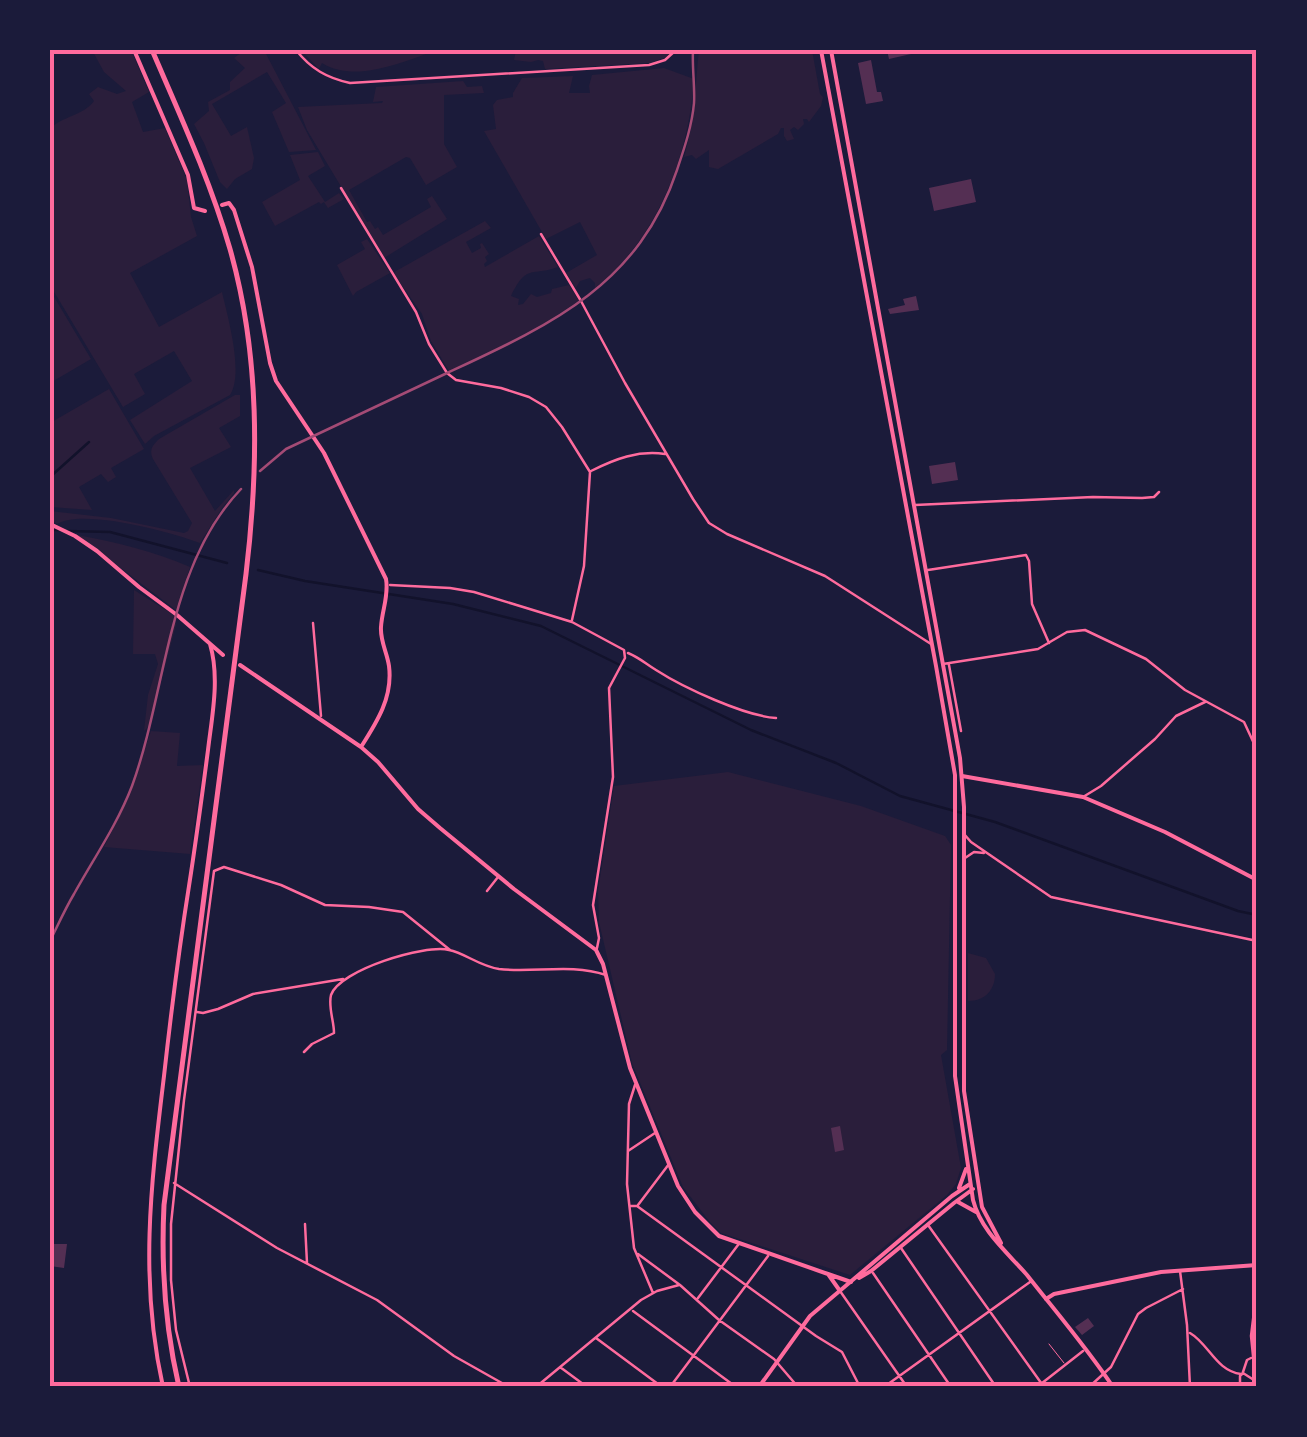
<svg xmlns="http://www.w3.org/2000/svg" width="1307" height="1437" font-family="'Open Sans',sans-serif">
<rect width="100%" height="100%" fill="#1b1b3a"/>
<path fill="#2a1e3b" d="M92,50H131L149,92L132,102L143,132L165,128L187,180L191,217L197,236L130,273L159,327L222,292C228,318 244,373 230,395L154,436L145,444L130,420L192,381L174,351L134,374L145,394L123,407L50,285V129C62,116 83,116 94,101L89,94L98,87L117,94L126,91L104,72Z
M245,50H264L316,150L289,152L272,112L286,103L267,72L212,104L231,136L247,127L254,158L252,169L235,179L227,189L220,182L204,143L194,124L209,111L208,102L230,90V82L245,68L234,58Z
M301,50H438C404,61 356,84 322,63L319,69Z
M516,50H674L664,58L650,63L545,69L543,61L538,60L531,62L514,60Z
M699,50H812L820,94L823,97L821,106L809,122L807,119H803L804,124L798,130L794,127L790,130L794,139L787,141L784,136V128H781L778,134L718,169L709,167V150L696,159L692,155L684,157C695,122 695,86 699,50Z
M664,68L694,79C689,156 657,239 595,288V283L590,278L580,281L576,288L566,273L597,255L580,222L546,239L484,131L496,129L493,105L497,100L513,97V93L522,78L573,76L569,93H590L589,86L592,75Z
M463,81L467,87L482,86L484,93L444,95V144L457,167L426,185L410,158L406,157L349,190L367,222L370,221L375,229L378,227L383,235L431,207L427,199L432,196L447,219L384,258L307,130L298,107L382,103L383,101L373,102L376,87Z
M318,152L325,166L308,176L325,202L339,193L344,199L328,208L324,202L321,204L319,202L275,226L262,202L300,180L290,155Z
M485,221L491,228L466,242L472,253L481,248L480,244L482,243L489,254L485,257L487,261L484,264L485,267L539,236L558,267C531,277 527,263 511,296L519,299L518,305L523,304L531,294L537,297L551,293L552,289L569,285L579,301L523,337L449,371L431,341L422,314L394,274L396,271Z
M367,239L390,273L356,292L353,296L337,265L365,249L361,242Z
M50,290L91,359L50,383Z
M109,389L144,449L111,468L116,477L108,482L101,474L79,487L92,510L50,507V423Z
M235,395H240V416L219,428L231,447L190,468L215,511L234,490V493L222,508L200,543C172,532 82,508 57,524L50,520V511L111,518L184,533L188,531L192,523L153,459C149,450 152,446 159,439Z
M77,535C116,542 153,551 190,567L176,610Z
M134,590L174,615L176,625L149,726L144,731L148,695L158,664L155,654H133Z
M151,731L180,733L177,766L203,765L190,854L104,847L127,801Z
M728,772L861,806L945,836L951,845L947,1050L941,1055L961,1168L956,1184L947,1195L850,1275L721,1233L709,1221L683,1187L632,1063L599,922L598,891L614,786Z
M968,953L986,958L995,974C995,990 985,1001 968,1001Z"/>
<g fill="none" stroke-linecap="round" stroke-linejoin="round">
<path stroke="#12122b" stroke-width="2.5" d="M50,477L89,442
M50,530H60
M68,531L110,532L227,563
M258,570L305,581L453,604L541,626L751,730L836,763L900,796L995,822L1238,911L1257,915"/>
</g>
<path fill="#542f53" d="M887,50H910L911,54L889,59Z
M871,60L877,92H881L883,101L866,104L858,63Z
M971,179L976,202L934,211L929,188Z
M916,296L919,310L890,314L888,309L905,305L903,299Z
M955,462L958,480L932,484L929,466Z
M840,1126L844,1150L835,1152L831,1128Z
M51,1244H67L64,1268L50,1266Z
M1088,1318L1094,1326L1082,1335L1075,1327Z"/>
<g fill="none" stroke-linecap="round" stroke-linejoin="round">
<path stroke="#ff6b9d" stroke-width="1" d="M1049,1344L1064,1363"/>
<path stroke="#ff6b9d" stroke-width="2.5" d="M296,50C311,69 327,78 350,83L649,65L665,60L676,50
M341,188L416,312L429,344L447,373L456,380L501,388L529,397L546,407L562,427L590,472L584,566L572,620
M541,234L581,301L625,383L693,499L709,523L727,534L825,576L931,644
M591,471C615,459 638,450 665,454
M915,505L1093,497L1142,498L1154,497L1159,492
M928,570L1026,555L1029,561L1032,604L1049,643
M390,585L450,588L474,592L572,622L624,650L625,658L609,688L613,777L593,905L599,938L597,948
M313,623L321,716
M628,653C640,658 646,664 656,670C684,688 745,716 776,718
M943,664L1038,649L1067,632L1085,630L1146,659L1185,690L1244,722L1257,750
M949,665L961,731
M1083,797L1101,786L1155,739L1176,716L1205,702
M964,834L971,842L1051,897L1257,941
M965,858L974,852L984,853
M487,891L498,877
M197,1012L203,1013L218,1009L253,994L343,979
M304,1052L312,1044L334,1033C334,1021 328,1007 331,995C339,970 425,944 449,950C465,953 479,966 499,969C535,973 571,963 606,975
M635,1085L629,1104L627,1184L634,1248L653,1293
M628,1151L655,1133
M174,1183L277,1248L377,1300L454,1356L509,1387
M638,1205L669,1164
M631,1206H637L816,1336L842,1352L860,1387
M305,1224L307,1263
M928,1225L1044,1387
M901,1248L996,1387
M638,1254L680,1285L719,1320L774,1359L798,1387
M1180,1271L1187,1325L1190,1387
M873,1273L951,1387
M840,1291L907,1387
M698,1298L738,1245
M633,1311L736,1387
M1190,1333C1209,1344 1216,1371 1241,1374
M596,1338L662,1387
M1253,1356L1251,1336L1257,1287
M560,1367L587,1387
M1243,1372L1247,1360L1257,1355
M820,1386L821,1387
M190,1387L176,1330L171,1280V1224L184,1100L214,871L224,867L281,885L325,905L369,907L403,912L450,950
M536,1387L641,1300L657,1291L679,1285
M670,1387L768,1256
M884,1387L1030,1282
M1037,1387L1083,1351
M1089,1387L1111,1367L1138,1314L1146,1308L1183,1289
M1240,1387V1376L1243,1373L1257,1382"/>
<path stroke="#ff6b9d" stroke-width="4" d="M134,50L188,175L194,208L205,211
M222,205L229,203L234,210L252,267L270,363L276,381L324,453L386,579C389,596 382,610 381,627C380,641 387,652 389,666C393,697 377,722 361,747
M50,524L75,536L97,551L139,587L177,615L223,655
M240,665L361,747L378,762L418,809L440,828L514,889L596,950L603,964L630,1068L678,1186L695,1212L719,1236L828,1274L840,1291
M962,776L1083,797L1165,832L1257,880
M828,1274L851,1282
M1046,1299L1054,1294L1161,1272L1257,1265
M163,1387C139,1279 151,1184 164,1076C171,1013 179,949 189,886C196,841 202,796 208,750C212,716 220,678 210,644"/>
<path stroke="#ff6b9d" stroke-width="4" d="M821,50L936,666L955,775V1076L973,1200C981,1231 1007,1252 1027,1275C1056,1312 1087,1348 1113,1387
M831,50L960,758L964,807V1091L982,1207L1001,1243
M959,1188L966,1169
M958,1202L976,1212
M859,1278L871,1271L954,1203L973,1189
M759,1387L810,1316L952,1196L970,1184"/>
<path stroke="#ff6b9d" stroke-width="5" d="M152,50C180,115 210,180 230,249C260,355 259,465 246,574L164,1205C161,1266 165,1327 179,1387"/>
<path stroke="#a44b75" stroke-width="2.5" d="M260,471L286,449C339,424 392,399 445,374C548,326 638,287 677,170C684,149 692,126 694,103C695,86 692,68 693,50
M50,941C58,925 65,909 74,894C94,858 117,825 132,786C167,690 167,566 241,489"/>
</g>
<rect width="1307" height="1437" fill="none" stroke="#1b1b3a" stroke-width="105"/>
<rect x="52" y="52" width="1202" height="1332" fill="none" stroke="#ff6b9d" stroke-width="4"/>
</svg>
